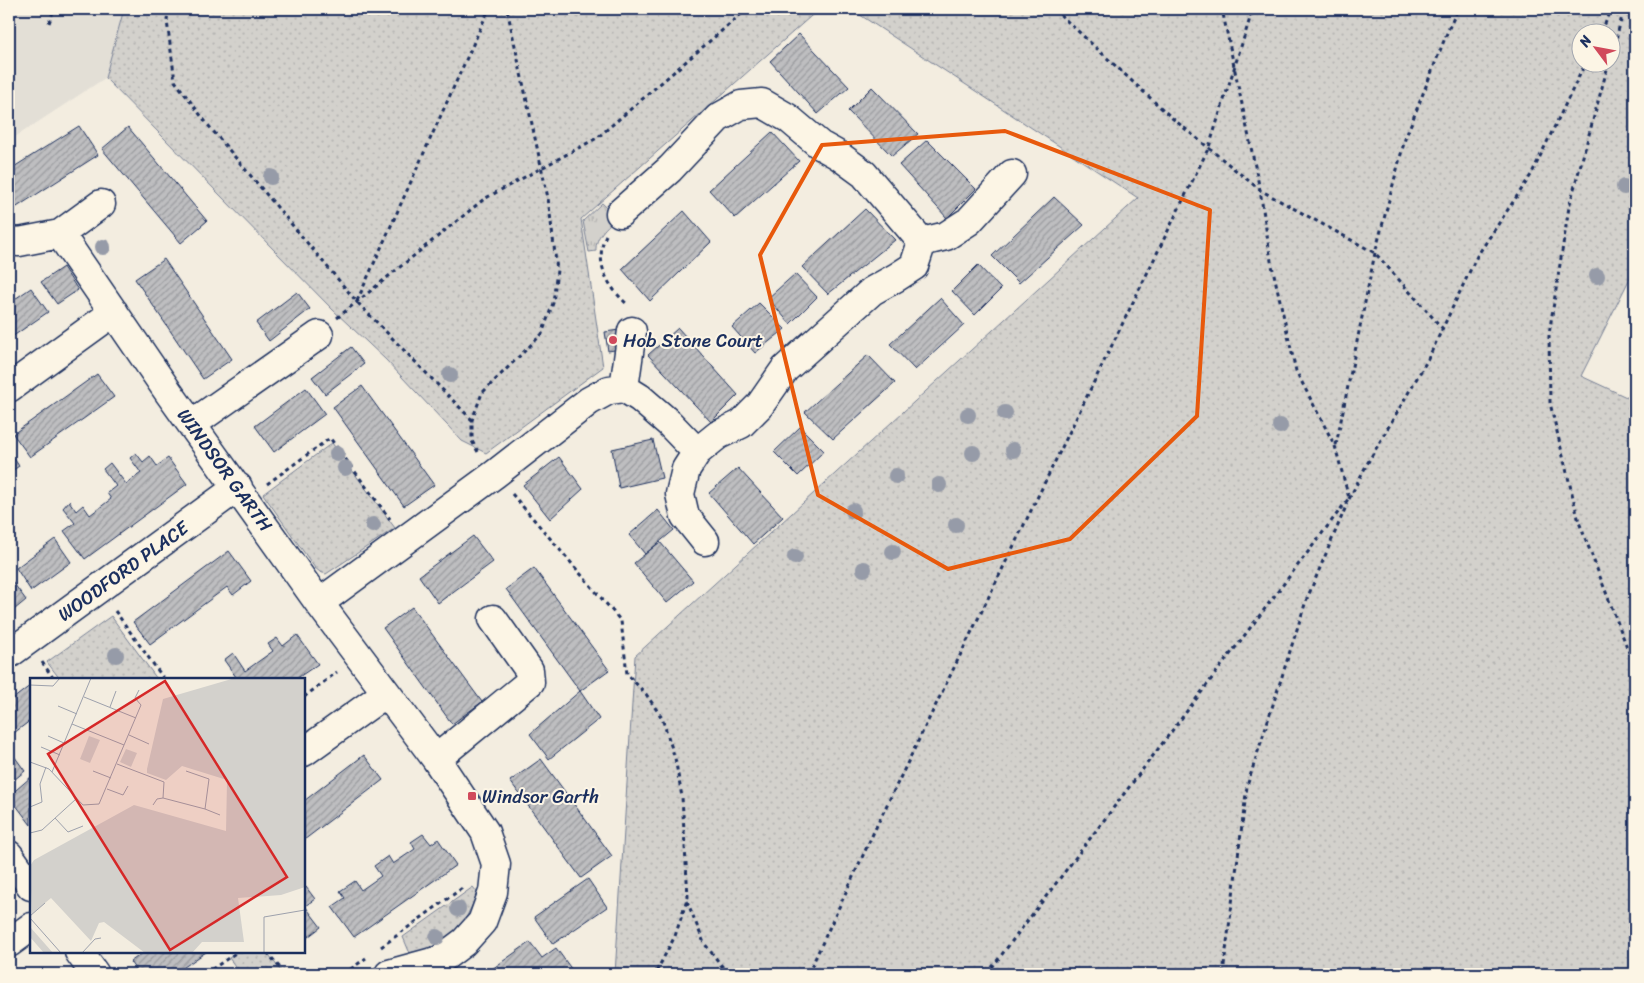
<svg xmlns="http://www.w3.org/2000/svg" width="1644" height="983" font-family="Sriracha,sans-serif">
<defs>
<pattern id="grass-dots" width="8" height="8" patternUnits="userSpaceOnUse" patternTransform="scale(1.25)"><rect width="8" height="8" fill="#d3d1cc"/><path d="M2 2h.1M6 6h.1" fill="none" stroke="#b5b4b2" stroke-width="1.8" stroke-linecap="round"/></pattern>
<pattern id="park-tufts" width="24" height="20" patternUnits="userSpaceOnUse" patternTransform="scale(1.25)"><rect width="24" height="20" fill="#d3d1cc"/><path d="M3 7l-1-3M5 7V3M7 7l1-3M15 17l-1-3M17 17v-4M19 17l1-3" fill="none" stroke="#b5b4b2"/></pattern>
<pattern id="building-hatch" width="6" height="6" patternUnits="userSpaceOnUse" patternTransform="scale(1.25)"><rect width="6" height="6" fill="#bebec0"/><path d="M-1 1l2-2M0 6l6-6M5 7l2-2" fill="none" stroke="#9a9b9f"/></pattern>
</defs>
<rect width="100%" height="100%" fill="#f3ede0"/>
<filter id="ink" filterUnits="userSpaceOnUse"><feTurbulence type="fractalNoise" baseFrequency=".02" numOctaves="2"/><feDisplacementMap in="SourceGraphic" scale="10" xChannelSelector="R" yChannelSelector="G"/><feConvolveMatrix kernelMatrix="1 2 1 2 8 2 1 2 1" color-interpolation-filters="sRGB"/></filter>
<g filter="url(#ink)">
<path fill="#e3dfd6" d="M9,9H124L105,78L9,141Z"/>
<path fill="url(#grass-dots)" stroke="#778095" fill-rule="evenodd" d="M124,9H819L581,219L603,367L486,453L462,441L386,360L333,310L105,78Z
M851,9H1635V268L1581,376L1635,401V974H615L635,656L1138,198ZM1612,32V62H1582V32Z
M332,443L395,528L326,574L320,572L315,568L263,494Z
M111,616L157,679H60L47,662Z
M473,887L477,892C471,912 457,937 438,946C429,950 420,953 411,956L403,937Z
M237,952H267L283,974H241L229,958Z"/>
<path fill="url(#park-tufts)" stroke="#778095" d="M602,203L617,217C607,227 595,236 596,251L589,252L583,221Z"/>
<path fill="url(#building-hatch)" stroke="#1b2f5e" d="M799,34L849,87L818,114L770,61Z
M872,87L918,134L892,156L848,111Z
M79,126L98,155L9,212V170Z
M128,127L207,221L181,243L102,149Z
M772,132L799,161L735,218L709,190Z
M927,140L976,189L947,218L899,165Z
M1054,197L1084,225L1019,283L992,256Z
M865,209L895,240L828,294L802,267Z
M684,211L711,242L650,301L622,269Z
M164,259L232,359L203,379L135,279Z
M978,265L1001,289L975,315L952,291Z
M63,267L78,290L57,304L41,282Z
M795,274L817,297L790,324L768,298Z
M31,288L48,312L9,339V303Z
M297,292L310,309L269,341L256,323Z
M940,298L964,325L915,370L890,344Z
M759,303L785,329L755,353L732,327Z
M678,328L738,395L711,422L648,355Z
M619,330L621,349L608,351L605,332Z
M351,347L364,364L325,394L312,377Z
M868,355L895,383L833,439L805,412Z
M97,374L114,397L30,457L13,434Z
M362,386L434,485L404,506L333,407Z
M306,388L325,414L274,452L255,426Z
M800,427L824,451L798,476L774,452Z
M653,440L662,478L619,488L612,449Z
M9,451L19,466L9,473Z
M136,453L143,462L150,456L157,466L168,458L187,484L85,559L64,531L75,523L63,508L69,501L76,511L83,505L90,515L111,499L107,493L116,486L103,469L110,463L126,484L141,473L130,458Z
M559,457L583,489L550,519L523,485Z
M738,468L783,517L753,544L709,493Z
M658,510L674,530L645,554L629,535Z
M473,536L493,562L438,603L419,576Z
M55,539L71,562L31,591L16,568Z
M660,542L693,581L667,603L634,563Z
M229,551L251,581L233,595L227,587L150,644L133,622Z
M534,568L609,670L580,691L506,589Z
M9,577L26,600L9,614Z
M412,607L482,702L452,724L383,628Z
M297,635L318,664L296,679H233L236,677L224,660L233,653L245,671L273,651L268,644L277,638L283,646Z
M31,685V720L10,736L9,734V702Z
M580,691L599,719L549,759L530,734Z
M9,749L25,771L9,784Z
M364,755L383,780L304,840V801Z
M541,759L612,856L581,878L510,781Z
M31,777V825L9,796Z
M423,834L431,844L438,839L456,865L354,937L332,907L345,898L340,891L355,881L361,890L381,876L374,866L388,856L393,864L415,849L411,842Z
M588,879L607,907L553,944L534,917Z
M306,887L315,899L305,906L321,927L304,940V889Z
M530,942L542,958L556,948L575,974H556L552,969L544,974H485Z
M144,952H206L174,974H139L130,962Z"/>
<g fill="none" stroke-linecap="round" stroke-linejoin="round">
<g stroke="#1b2f5e" stroke-width="31">
<path id="minor" d="M620,213L670,169L718,118L741,105L762,103L788,118L820,145L838,155L864,174L922,242L914,266L897,277L872,291L785,369L760,405L741,424L718,435L697,452L686,469L680,494L685,516L705,541
M60,234L101,204
M9,241L19,242L60,234L169,393L319,603L436,759L485,832L496,864L493,892L482,922L464,942L440,960L389,974
M922,242L946,236L969,221L1012,174
M9,388L114,312
M624,388L632,331
M192,424L319,335
M319,603L495,474L589,401L609,390L624,388L640,398L669,423L697,452
M9,654L238,487
M304,752L386,693
M436,759L530,682L529,670L493,619
M9,855L31,886
M9,943L31,927
M79,952L95,974"/>
</g>
<path stroke="#1b2f5e" stroke-width="3" stroke-dasharray="4 4" stroke-linecap="butt" d="M168,9L167,21L175,81L208,125L357,302L472,420
M1054,9L1172,118L1260,190L1375,253L1443,329
M49,23L54,9
M1601,32L1612,9
M1612,54L1624,9
M1609,62L1569,207L1549,334L1550,403L1579,522L1635,668
M606,235C594,261 606,285 627,304
M357,301L489,9
M337,318L484,199L597,138L747,9
M1336,445L1375,253L1405,139L1449,28L1458,9
M478,452L472,441V420L482,393L542,334L553,303L557,270L548,198L507,9
M267,484L330,438L390,519
M512,494L621,621L627,674L646,694L662,718L675,758L682,797L688,897L675,936L655,974
M1349,499L1367,464L1428,359L1477,256L1531,175L1586,62
M115,611L164,679
M42,662L54,679
M304,697L337,672
M687,901L704,943L728,974
M381,947L465,886
M267,952L285,974
M205,974L237,952
M344,974L366,958
M808,974L878,823L1209,147L1253,9
M987,974L1349,498L1335,446L1296,371L1271,261L1260,190L1222,9
M1223,974L1247,786L1306,601L1347,504"/>
<use href="#minor" stroke="#fcf5e5" stroke-width="28"/>
</g>
<g fill="#969ba8">
<circle cx="271" cy="177" r="8"/>
<circle cx="1624" cy="187" r="8"/>
<circle cx="103" cy="247" r="8"/>
<circle cx="1597" cy="276" r="8"/>
<circle cx="450" cy="375" r="8"/>
<circle cx="1005" cy="413" r="8"/>
<circle cx="968" cy="415" r="8"/>
<circle cx="1280" cy="426" r="8"/>
<circle cx="1013" cy="450" r="8"/>
<circle cx="973" cy="453" r="8"/>
<circle cx="337" cy="454" r="8"/>
<circle cx="345" cy="468" r="8"/>
<circle cx="896" cy="476" r="8"/>
<circle cx="939" cy="485" r="8"/>
<circle cx="853" cy="511" r="8"/>
<circle cx="373" cy="525" r="8"/>
<circle cx="956" cy="525" r="8"/>
<circle cx="893" cy="552" r="8"/>
<circle cx="795" cy="557" r="8"/>
<circle cx="864" cy="569" r="8"/>
<circle cx="116" cy="655" r="8"/>
<circle cx="458" cy="909" r="8"/>
<circle cx="437" cy="937" r="8"/>
</g>
</g>
<path fill="none" stroke="#e8590c" stroke-width="4" stroke-linejoin="round" d="M1005,131L1210,210L1197,416L1070,539L948,569L818,495L760,255L822,145Z"/>
<g fill="#d1495b" stroke="#fcf5e5" stroke-width="2">
<circle cx="613" cy="340" r="5"/>
<rect x="467" y="791" width="10" height="10" rx="2.5"/>
</g>
<g text-anchor="middle" dominant-baseline="central" stroke-width="4" stroke-linejoin="round" paint-order="stroke">
<g font-size="19" fill="#1b2f5e" stroke="#fcf5e5" text-anchor="start">
<text x="623" y="340">Hob Stone Court</text>
<text x="482" y="796">Windsor Garth</text>
</g>
<g font-size="19" fill="#1b2f5e" stroke="#fcf5e5">
<text transform="translate(225 470) rotate(54)">WINDSOR GARTH</text>
<text transform="translate(123 571) rotate(-36)">WOODFORD PLACE</text>
</g>
</g>
<g transform="translate(30 678)">
<rect width="275" height="275" fill="#f3ede0"/>
<path d="M205,0H275V209L251,217L208,220L214,264H172L162,275H115L74,244L69,245L61,263L21,220L2,236L0,188L4,182L104,127L196,153L197,102L152,88L136,102L117,95V91L133,21ZM59,58L70,62L60,85L50,81ZM96,71L107,75L101,89L90,84ZM1,250L23,275H14L0,259Z" fill="#d3d1cc"/>
<path fill="none" stroke="#9da1ac" stroke-width="1" d="M0,7L23,8L30,0M54,19L106,40M28,28L47,36M80,29L86,13M42,46L94,67M99,57L119,66M18,58L34,65M11,69L30,77M0,84L19,91L53,127L69,126L111,27L105,20L109,12M87,86L134,104L133,120M63,93L81,100M22,94L61,0M77,111L93,117L98,108M123,127L127,121L133,120L175,131L179,101L156,93M0,129L12,124L10,106L16,89M175,131L190,137M25,140L38,154L53,148M0,155L12,152L46,121M0,238L15,225M0,240L31,275M52,275L65,261L71,260M234,275V239L275,232"/>
<path fill="#d62828" fill-opacity="0.15" stroke="#d62828" stroke-width="2.5" d="M135,3L257,199L140,272L18,76Z"/>
<rect width="275" height="275" fill="none" stroke="#1b2f5e" stroke-width="2.5"/>
</g>
<rect width="1644" height="983" fill="none" stroke="#fcf5e5" stroke-width="30"/>
<rect x="15" y="15" width="1614" height="953" fill="none" stroke="#1b2f5e" stroke-width="2" filter="url(#ink)"/>
<g transform="translate(1596 48) rotate(302)"><circle r="24" fill="#fcf5e5" stroke="#a2a6af"/>
<path d="M0-4L9 19L0 12L-9 19Z" fill="#d1495b"/>
<text y="-8" font-size="14" font-weight="bold" text-anchor="middle" fill="#1b2f5e">N</text>
</g>
</svg>
